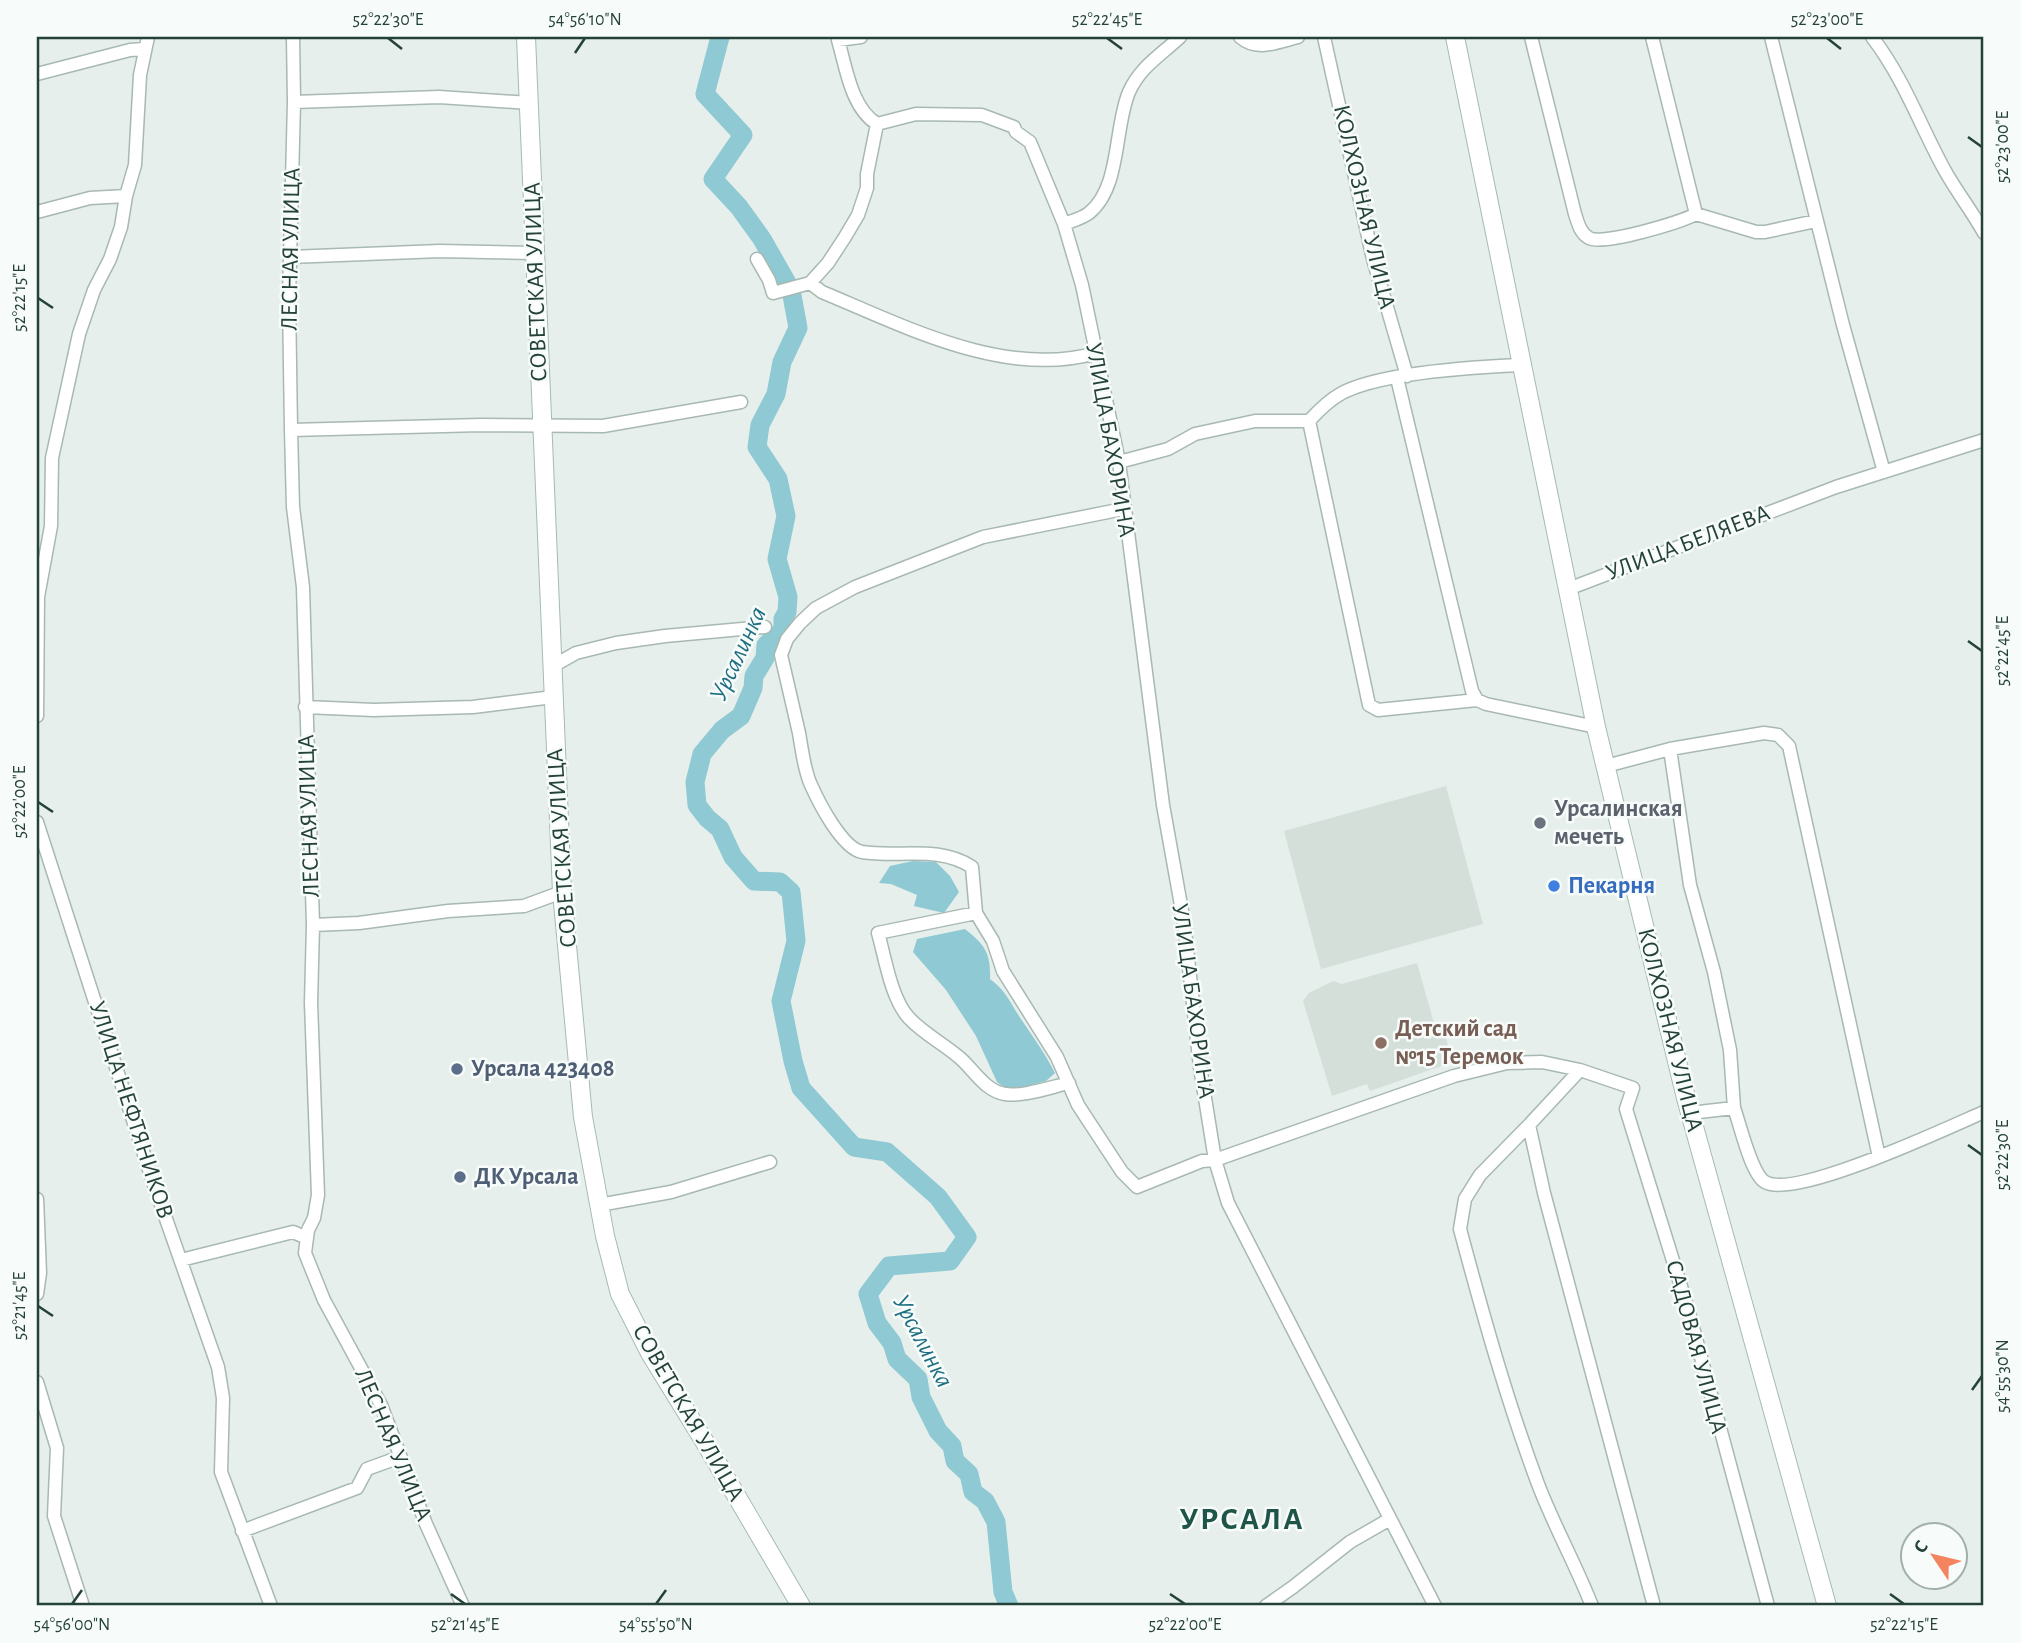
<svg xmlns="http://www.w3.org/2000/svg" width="2021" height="1643" font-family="'Alegreya Sans',sans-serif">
<rect width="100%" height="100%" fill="#e6efeb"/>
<path fill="#d4dfda" d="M1446,786L1483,924L1321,969L1284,831Z
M1417,963L1434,1023L1441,1022L1453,1062L1370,1091L1367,1084L1332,1096L1303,1001L1309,993L1333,981L1342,984Z"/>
<path fill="#8ec9d4" d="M913,861L936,862L950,876L959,892L944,913L914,906L917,895L891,884L879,883L890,866Z
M965,929C985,945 991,953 990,979C1007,991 1011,1005 1023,1022C1035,1040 1046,1055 1055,1073L1046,1081L1024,1087H1004L997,1082L976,1036L946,990L913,952L917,939Z"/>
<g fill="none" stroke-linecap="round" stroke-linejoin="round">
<path stroke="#8ec9d4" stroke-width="19" d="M720,37L705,94L743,135L713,179L739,207L762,239L791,290L798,328L782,362L776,394L760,425L757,447L778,479L786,516L777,559L788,597L787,612L783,619V630L766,645L765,658L754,676L753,688L741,716L722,730L702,754L695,782L697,805L707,818L720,829L733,857L754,881L780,882L791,892L796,941L781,1001L793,1061L801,1088L854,1147L887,1152L938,1197L967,1237L950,1261L889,1266L868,1294L877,1323L892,1343L897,1359L918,1379L921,1397L938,1431L952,1446L955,1461L969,1474L973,1492L985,1501L996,1522L1003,1592L1009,1606"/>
<g stroke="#a8b8b2" stroke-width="15">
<path id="street" d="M293,37L294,102L289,299L291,430L293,507L303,587L313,925L311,1003L318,1195L314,1218L308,1230L305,1253L324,1300L381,1405L426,1524L463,1606
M861,37L838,40C846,67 851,108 877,124
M1240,37C1257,52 1278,42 1298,37
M1324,37L1373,259L1407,376
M1531,37L1575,214C1578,223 1580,233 1589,238C1603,246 1681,222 1696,214L1756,232H1765L1816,221
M1652,37L1696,214
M1771,37L1843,325L1884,472
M1872,37C1903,77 1920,125 1944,169C1956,191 1972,211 1984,233
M37,74L130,50L144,49
M294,102L439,97L529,103
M37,212L90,198L126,196
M1064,224C1072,221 1083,218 1089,213C1121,188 1114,127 1129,92C1140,67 1161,55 1180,37
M290,257L440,251L535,253
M757,259L769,280L773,293L810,283L828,263L845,237L858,215L867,188V174L877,124L916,114L982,115L1014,127L1016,132L1030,142L1064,224L1082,285L1119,462L1163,805L1184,922L1200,1067L1215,1160L1202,1161L1137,1187L1122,1172L1078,1105L1057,1057L1003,971L993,941L976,913L972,867C938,845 900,858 862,852C842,848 819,803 811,785C804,770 802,750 799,733C793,707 787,681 781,655L787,639L800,623L816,608L855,587L983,537L1123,509
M810,283L822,292C904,326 1005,379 1096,353
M1397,378L1472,691L1477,700
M1309,421L1369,705L1378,710L1477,700L1486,704L1596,727
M291,430L481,425L603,426L741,402
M1119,462L1168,449L1195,434L1255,421H1309C1319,410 1329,400 1342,393C1382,372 1475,367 1521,365
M1568,589L1836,487L1984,440
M553,666L576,653L616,643L665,636L765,627
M305,707L374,710L473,707L553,697
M37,716L38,597L51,526L52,458L79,334L94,290L110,259L121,227L126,196L135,165L140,75L148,37
M1670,749L1764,733L1778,735L1789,746L1879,1157
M1606,766L1670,749L1690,885L1714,972L1730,1050L1734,1108L1690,1113
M37,822L152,1179L218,1367L223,1398L221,1472L271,1606
M976,913L878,933C885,957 891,999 909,1018C924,1034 944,1044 960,1058C974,1070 985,1091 1005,1094C1022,1097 1051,1087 1069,1083
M313,925L359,923L448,911L524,906L562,892
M1734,1108C1740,1124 1751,1174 1765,1182C1795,1200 1949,1127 1984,1112
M1529,1125L1480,1175L1465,1199L1460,1229C1483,1315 1507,1401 1538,1484C1554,1526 1576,1565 1592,1606
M37,1199L40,1273L37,1294
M599,1205L671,1192L770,1162
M181,1260L293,1232L307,1238
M37,1382L57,1448L54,1516L83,1606
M242,1531L357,1488L367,1469L400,1457
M1266,1606L1293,1587L1350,1542L1390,1519
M1435,1606L1228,1203L1215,1160L1454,1076L1507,1063L1542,1062L1580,1070
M1654,1606L1544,1193L1529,1125L1580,1070L1633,1088L1626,1109L1688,1309L1768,1606"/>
</g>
<g stroke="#a4bbb3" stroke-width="20">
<path id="secondary" d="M526,37L562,892L583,1117L605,1236L620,1294L650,1353L706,1444L801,1606
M1455,37L1596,727L1624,843L1686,1098L1827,1606"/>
</g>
<use href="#street" stroke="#fff" stroke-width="12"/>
<use href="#secondary" stroke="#fff" stroke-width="18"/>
</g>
<path fill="none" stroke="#24423a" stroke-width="2.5" d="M388,38L402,49M1107,38L1122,49M1827,38L1841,49M575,53L585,38M1968,137L1982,147M38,298L53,308M1968,641L1982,651M38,802L53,812M1968,1145L1982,1155M38,1306L53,1316M1972,1390L1982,1376M451,1594L465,1604M1170,1594L1185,1604M1890,1594L1904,1604M72,1604L82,1590M656,1604L666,1590"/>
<circle fill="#6b7280" stroke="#f7fbf9" stroke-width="2.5" cx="1540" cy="823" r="7"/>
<circle fill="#3f7fe0" stroke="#f7fbf9" stroke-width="2.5" cx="1554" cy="886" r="7"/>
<circle fill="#8d6e63" stroke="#f7fbf9" stroke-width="2.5" cx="1381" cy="1043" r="7"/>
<g fill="#5c6f8a" stroke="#f7fbf9" stroke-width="2.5">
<circle cx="457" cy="1069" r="7"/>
<circle cx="460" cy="1177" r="7"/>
</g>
<g text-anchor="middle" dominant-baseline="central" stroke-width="5" stroke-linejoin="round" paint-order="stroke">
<g font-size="24" fill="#24423a" stroke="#f7fbf9">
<text transform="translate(1364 207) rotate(77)">КОЛХОЗНАЯ УЛИЦА</text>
<text transform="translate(291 249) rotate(-89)">ЛЕСНАЯ УЛИЦА</text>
<text transform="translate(536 282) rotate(-92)">СОВЕТСКАЯ УЛИЦА</text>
<text transform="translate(1110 440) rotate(80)">УЛИЦА БАХОРИНА</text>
<text transform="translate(1688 543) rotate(-21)">УЛИЦА БЕЛЯЕВА</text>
<text transform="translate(309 816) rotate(-92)">ЛЕСНАЯ УЛИЦА</text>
<text transform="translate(562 848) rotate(-94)">СОВЕТСКАЯ УЛИЦА</text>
<text transform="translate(1193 1001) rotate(82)">УЛИЦА БАХОРИНА</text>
<text transform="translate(1670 1030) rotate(76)">КОЛХОЗНАЯ УЛИЦА</text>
<text transform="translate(131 1110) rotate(72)">УЛИЦА НЕФТЯНИКОВ</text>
<text transform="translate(1696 1347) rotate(75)">САДОВАЯ УЛИЦА</text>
<text transform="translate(688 1413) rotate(60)">СОВЕТСКАЯ УЛИЦА</text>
<text transform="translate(393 1445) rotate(67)">ЛЕСНАЯ УЛИЦА</text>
</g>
<g font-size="24" font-weight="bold" fill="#5b616d" stroke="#f7fbf9" text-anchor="start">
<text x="1554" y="809">Урсалинская<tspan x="1554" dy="28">мечеть</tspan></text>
</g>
<g font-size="24" font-weight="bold" fill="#366cbe" stroke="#f7fbf9" text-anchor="start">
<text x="1568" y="886">Пекарня</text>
</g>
<g font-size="24" font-weight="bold" fill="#785e54" stroke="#f7fbf9" text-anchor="start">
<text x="1395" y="1029">Детский сад<tspan x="1395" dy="28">№15 Теремок</tspan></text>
</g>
<g font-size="24" font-weight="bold" fill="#4e5e75" stroke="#f7fbf9" text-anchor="start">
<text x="471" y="1069">Урсала 423408</text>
<text x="474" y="1177">ДК Урсала</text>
</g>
<g font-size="26" font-style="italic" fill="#1c6f80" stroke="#f7fbf9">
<text transform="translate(738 654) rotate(-65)">Урсалинка</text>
<text transform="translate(923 1341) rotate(62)">Урсалинка</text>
</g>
<g font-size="32" font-weight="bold" letter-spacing="2" fill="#1f5548" stroke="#f7fbf9">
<text x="1242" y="1519">УРСАЛА</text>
</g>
</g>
<rect width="2021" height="1643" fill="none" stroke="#f7fbf9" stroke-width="77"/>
<g transform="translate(1934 1556) rotate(305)"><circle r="33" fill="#f7fbf9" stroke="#a3b1ad" stroke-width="2"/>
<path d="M0-5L12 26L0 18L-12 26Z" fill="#f4845f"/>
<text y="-10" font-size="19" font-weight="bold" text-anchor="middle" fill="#24423a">С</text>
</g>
<rect x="38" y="38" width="1944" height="1566" fill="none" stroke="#24423a" stroke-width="2.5"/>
<g font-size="18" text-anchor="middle" fill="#24423a">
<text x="388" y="25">52°22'30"E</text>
<text x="585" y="25">54°56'10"N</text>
<text x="1107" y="25">52°22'45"E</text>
<text x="1827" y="25">52°23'00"E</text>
<text transform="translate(2002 147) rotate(-90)" y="6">52°23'00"E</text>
<text transform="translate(19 298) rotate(-90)" y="6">52°22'15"E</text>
<text transform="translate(2002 651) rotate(-90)" y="6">52°22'45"E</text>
<text transform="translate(19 802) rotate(-90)" y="6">52°22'00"E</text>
<text transform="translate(2002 1155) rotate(-90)" y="6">52°22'30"E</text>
<text transform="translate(19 1306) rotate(-90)" y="6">52°21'45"E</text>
<text transform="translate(2002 1376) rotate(-90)" y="6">54°55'30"N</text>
<text x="72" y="1630">54°56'00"N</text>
<text x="465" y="1630">52°21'45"E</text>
<text x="656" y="1630">54°55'50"N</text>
<text x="1185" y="1630">52°22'00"E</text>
<text x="1904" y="1630">52°22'15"E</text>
</g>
</svg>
